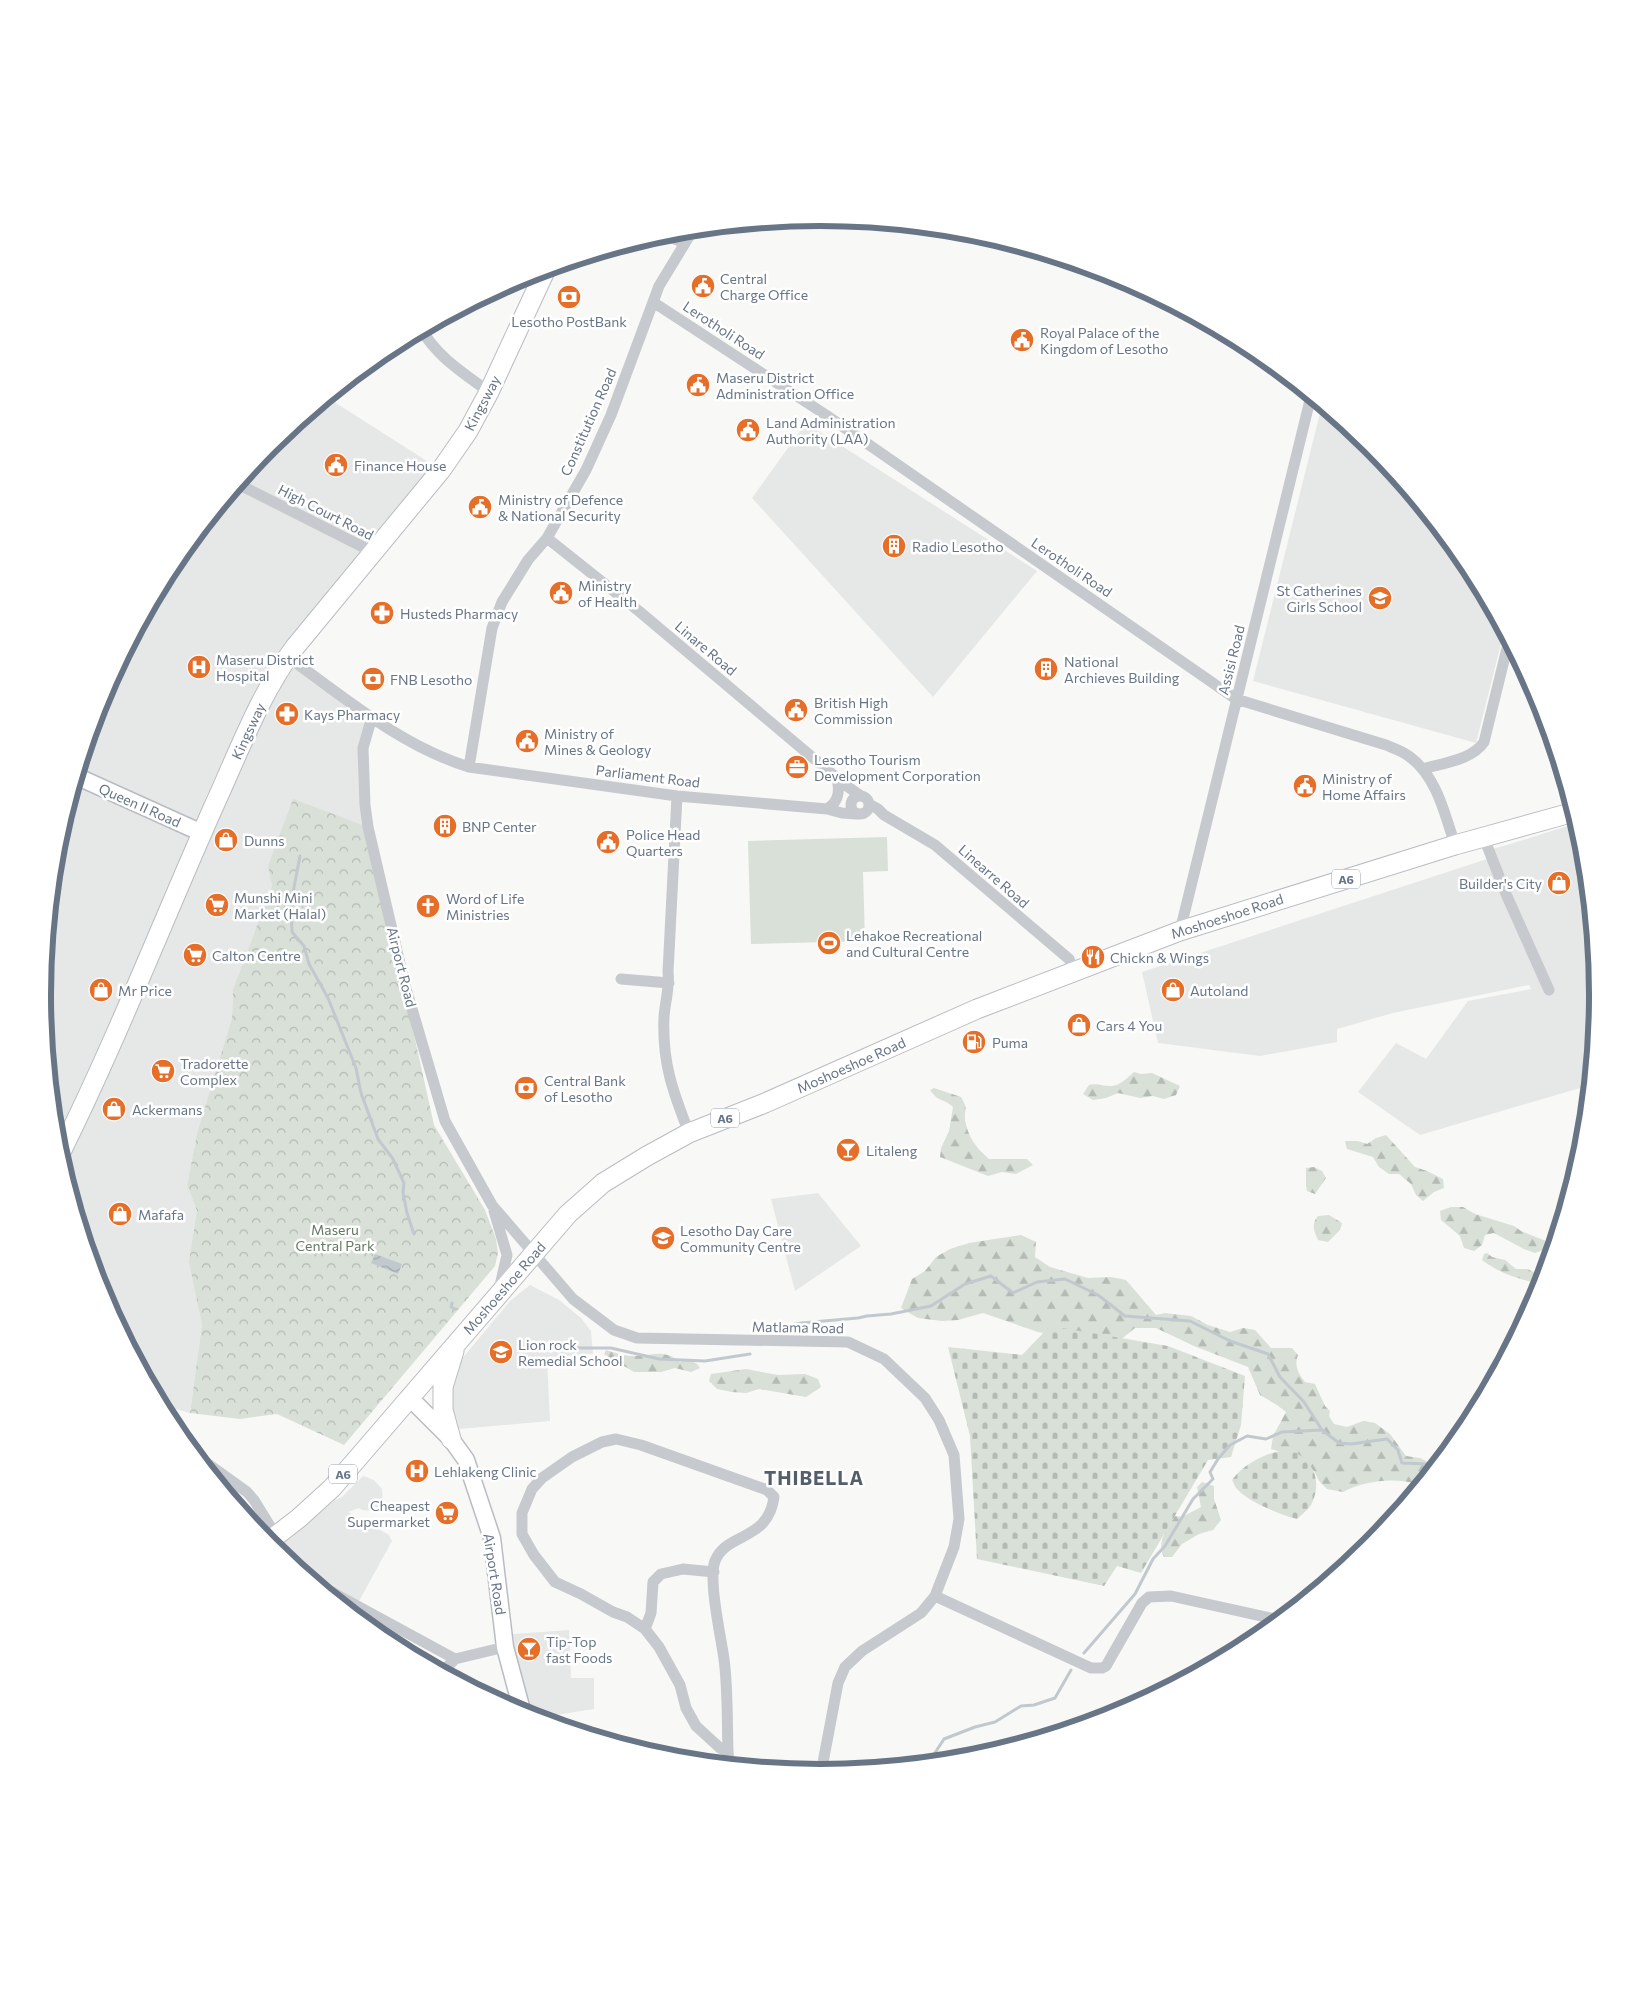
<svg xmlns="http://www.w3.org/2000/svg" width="1641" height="1990" font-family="Commissioner,sans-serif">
<defs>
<pattern id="forest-firs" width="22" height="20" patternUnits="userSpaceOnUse" patternTransform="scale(1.25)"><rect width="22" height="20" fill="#d9e0d7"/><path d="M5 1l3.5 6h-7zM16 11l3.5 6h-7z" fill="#b4bab4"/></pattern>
<pattern id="cemetery-stones" width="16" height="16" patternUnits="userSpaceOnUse" patternTransform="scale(1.25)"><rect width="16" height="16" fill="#d9e0d7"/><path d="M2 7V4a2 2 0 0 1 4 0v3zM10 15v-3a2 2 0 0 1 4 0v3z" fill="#b4bab4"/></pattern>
<pattern id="park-crowns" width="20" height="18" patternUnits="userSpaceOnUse" patternTransform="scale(1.25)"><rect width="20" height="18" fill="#d9e0d7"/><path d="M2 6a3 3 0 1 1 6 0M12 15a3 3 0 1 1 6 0" fill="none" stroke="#b4bab4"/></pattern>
<pattern id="water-waves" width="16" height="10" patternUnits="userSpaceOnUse" patternTransform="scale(1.25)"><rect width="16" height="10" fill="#c1c9cf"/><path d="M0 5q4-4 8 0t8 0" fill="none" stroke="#a1a8ae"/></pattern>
</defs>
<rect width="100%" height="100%" fill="#f8f8f6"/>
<path fill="#e6e7e7" d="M328,398L441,470L288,657L372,717L364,748L368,827L293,800L269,866L272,886L233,989L232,1018L195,1144L187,1185L197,1211L202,1324L190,1413L162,1405L102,1292L57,1146L43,995L58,843L102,697L174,563L271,445Z
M1322,405L1371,445L1468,563L1504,632L1476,743L1253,681Z
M806,423L1037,571L933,697L752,498Z
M1577,823L1584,844L1598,995L1589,1088L1585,1090L1580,1088L1420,1135L1358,1092L1396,1043L1426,1059L1468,1001L1531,989L1529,985L1393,1013L1337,1029V1042L1260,1056L1158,1043L1142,972L1487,859L1484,851L1504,846Z
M818,1193L861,1246L795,1291L771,1199Z
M530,1285L559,1300L581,1318L591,1331L593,1354L547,1357L550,1421L459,1429L449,1395L455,1367L510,1301Z
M363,1476L374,1480L382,1489L383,1503L374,1511L362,1510L359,1508L348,1512L389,1535L392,1541L358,1603L286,1557L282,1549L286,1539L335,1500L342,1497Z
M569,1630L571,1678H594V1709L537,1718L532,1716L520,1681L513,1634Z"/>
<path fill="url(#forest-firs)" d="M1134,1072L1141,1074L1152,1073L1180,1086L1176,1095L1164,1099L1153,1096L1140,1098L1118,1093L1106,1098L1093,1100L1083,1094L1089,1085C1099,1083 1100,1086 1109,1086C1119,1087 1127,1078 1134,1072Z
M934,1088L961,1097C969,1111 964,1107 965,1120C968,1137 976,1148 989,1159H1027L1033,1165L1016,1174L1002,1172L988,1176L940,1157L941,1148L949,1131L953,1107C944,1098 939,1103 930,1090Z
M1386,1135L1415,1167L1427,1171L1443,1179L1444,1188L1434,1192L1423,1201L1416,1195L1411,1184L1399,1174H1389L1379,1167L1373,1157L1347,1149L1345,1141H1358L1367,1144L1376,1138Z
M1314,1167L1322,1171L1326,1178L1315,1194L1307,1191L1306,1186V1168Z
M1451,1207H1463L1475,1214L1514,1226L1521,1231L1546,1241V1249L1535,1253L1524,1249L1494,1233L1485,1235L1482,1245L1474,1251L1464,1248L1460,1236L1441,1220L1440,1211Z
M1329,1215L1342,1223L1340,1230L1328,1242L1318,1240C1314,1231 1311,1224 1318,1216Z
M1021,1235L1036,1242L1035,1257L1050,1267L1088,1278L1111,1277L1126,1280L1156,1315L1165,1313L1191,1316L1208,1325L1230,1332L1243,1328L1255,1330L1271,1348H1292L1298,1355C1294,1366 1298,1373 1305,1382L1315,1384L1325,1406L1330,1411L1329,1416L1334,1424L1347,1427L1363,1421L1375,1423L1390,1434L1406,1456L1420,1458L1436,1466L1420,1485C1396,1477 1366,1480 1343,1492L1327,1489L1319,1481L1314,1471L1290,1450L1278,1451L1271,1449L1273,1436L1286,1412L1277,1405L1260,1395L1248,1367L1194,1346L1156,1328H1135L1113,1346L1038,1332L983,1313L958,1320L942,1321L918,1318L901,1308L912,1279L925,1271L936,1257L950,1249L969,1243Z
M1487,1253L1492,1257L1505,1260L1516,1269H1528L1533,1272L1541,1270L1545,1273L1542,1284C1520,1280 1499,1273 1482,1260L1484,1254Z
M606,1350C613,1352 622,1355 630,1356C649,1357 663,1347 680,1362L688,1359L697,1364L700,1368L691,1372L675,1368L661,1372H634L604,1354Z
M746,1369L778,1375L805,1374L818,1379L821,1387L806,1397L759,1389L746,1393L732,1392L717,1389L709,1381L711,1374Z
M1202,1482L1214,1486V1499L1221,1520L1213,1530L1199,1534L1182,1544L1172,1557H1164C1156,1542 1167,1529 1175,1516L1182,1517L1201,1507L1197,1487Z"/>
<path fill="url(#cemetery-stones)" d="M1050,1326L1168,1346L1245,1376L1241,1425L1231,1457L1208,1460L1141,1573L1117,1566L1104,1586L977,1559L970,1436L948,1347L1022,1355Z
M1287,1449C1312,1457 1324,1480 1311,1505C1308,1510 1302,1514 1297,1519C1281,1515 1249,1502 1238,1490C1235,1488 1234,1483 1232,1480C1246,1462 1265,1454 1287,1449Z"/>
<path fill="url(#park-crowns)" d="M293,799L368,827L434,1125L485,1210L496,1239L498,1253L495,1266L344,1445L277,1414L240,1419L190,1413L202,1324L189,1262L197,1211L187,1185L197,1134L232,1018L233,989L272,886L268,866Z"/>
<path fill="#d9e0d7" d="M887,837L888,871L863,872L865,941L751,944L748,841Z"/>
<path fill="url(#water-waves)" d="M375,1254L402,1264L398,1274L371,1263Z"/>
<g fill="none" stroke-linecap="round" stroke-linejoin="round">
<path stroke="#c1c9cf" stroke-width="3" d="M300,856L291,903L292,932L304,946L309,964L328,998L356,1068L361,1093L378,1139L393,1159L404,1183L403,1193L407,1213L414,1234
M452,1303L451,1307L455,1309
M765,1331L801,1323L858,1318L867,1316L891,1314L931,1306L965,1284L991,1276L1013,1293L1037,1282L1065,1279L1098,1295L1125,1316L1190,1321L1230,1341L1268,1354L1280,1377L1304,1402L1322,1430L1339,1443L1351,1444L1387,1439L1398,1450L1402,1463L1428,1464L1434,1468
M554,1348H611L659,1359L705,1361L750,1354
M1084,1653L1135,1594L1153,1559L1165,1546L1193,1499L1213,1479L1210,1472L1218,1459L1230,1445L1247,1436L1266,1439L1282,1432L1322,1430
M929,1762L944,1739L975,1727L995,1722L1021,1706L1034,1705L1055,1698L1071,1670"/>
<g stroke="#b8bcc2" stroke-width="19">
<path id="secondary" d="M78,777L202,833
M409,1397L451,1439L466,1460L492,1538L505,1647L523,1714"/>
</g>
<g stroke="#b9bcc1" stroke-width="21">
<path id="primary" d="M60,1154C116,1041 162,923 213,808C238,754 259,695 295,647L441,470L468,431L489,392L546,269
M451,1439L443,1410V1387L454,1351
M268,1542L299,1518L332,1488L568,1214L603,1183L647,1156L689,1133L765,1103L977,1009L1180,931L1455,845L1574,812"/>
</g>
<path stroke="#c6c9cd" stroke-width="11" d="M663,234L684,243
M653,302L826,415L1236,699L1386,745C1393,748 1403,751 1410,757C1437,777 1445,815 1455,845
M422,330C437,357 465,374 489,392
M238,484L373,552
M547,538L640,612L844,784L861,796
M288,657C345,698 401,746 469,767L677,796L827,809L842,813L856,814
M372,717L363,748L365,805L368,827L405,985L445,1121L492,1205L573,1299L614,1330L637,1338L848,1342L884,1359L925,1398L939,1420L954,1455L959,1519L954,1547L935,1596L921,1613L862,1651L845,1667L838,1683L821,1773
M469,767L492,628L502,602L528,560L547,538L586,470L611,415L659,286L693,230
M1423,769C1443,763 1472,760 1484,742L1509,640
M851 805a9 9 0 1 1 18 0a9 9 0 1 1-18 0Z
M677,796L668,972C670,987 665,1002 664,1017C662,1063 673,1092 689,1133
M869,804L878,809L884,815L935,845L1069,959L1074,972
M827,809C839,802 840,791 837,778
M1484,838L1506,894L1549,990
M1180,931L1311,396
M621,979L669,983
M494,1211L507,1255L499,1290
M197,1456L247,1492L254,1500L276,1536
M317,1584L455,1659
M935,1596L1091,1668H1102L1106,1666L1142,1603L1149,1597L1171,1596L1279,1620
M645,1629L651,1613L653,1582L661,1574L683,1569L714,1572
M443,1671L455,1659L505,1647
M728,1751C727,1721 728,1689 724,1659C721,1637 708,1580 715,1561C726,1532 768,1542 774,1497L767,1490L641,1445L616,1439L602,1442L572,1457L542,1478L532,1489L522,1513V1534L534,1555L555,1582L581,1594L613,1612L627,1617L645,1629L659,1647L680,1685L686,1708L696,1726L720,1748L728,1751L729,1764"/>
<use href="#secondary" stroke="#fff" stroke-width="16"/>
<use href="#primary" stroke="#fff" stroke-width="19"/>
</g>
<defs>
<g id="civic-disc" transform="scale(1.25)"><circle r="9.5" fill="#e56e29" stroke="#fff"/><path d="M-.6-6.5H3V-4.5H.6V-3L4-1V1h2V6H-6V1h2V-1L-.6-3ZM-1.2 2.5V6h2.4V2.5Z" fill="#fff"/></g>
<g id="bank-disc" transform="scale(1.25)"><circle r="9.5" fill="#e56e29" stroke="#fff"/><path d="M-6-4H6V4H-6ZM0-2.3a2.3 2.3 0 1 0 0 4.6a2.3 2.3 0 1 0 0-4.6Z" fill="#fff"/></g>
<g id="building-disc" transform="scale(1.25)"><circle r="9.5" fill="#e56e29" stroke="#fff"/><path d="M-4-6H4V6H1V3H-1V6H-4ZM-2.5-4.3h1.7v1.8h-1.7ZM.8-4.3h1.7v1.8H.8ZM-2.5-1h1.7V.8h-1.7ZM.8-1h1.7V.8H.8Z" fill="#fff"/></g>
<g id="school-disc" transform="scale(1.25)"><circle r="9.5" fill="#e56e29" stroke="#fff"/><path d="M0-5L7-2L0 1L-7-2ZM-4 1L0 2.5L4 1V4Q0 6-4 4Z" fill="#fff"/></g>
<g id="pharmacy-disc" transform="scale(1.25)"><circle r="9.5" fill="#e56e29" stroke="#fff"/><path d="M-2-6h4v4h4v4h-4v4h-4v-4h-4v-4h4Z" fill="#fff"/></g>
<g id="hospital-disc" transform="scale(1.25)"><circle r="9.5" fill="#e56e29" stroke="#fff"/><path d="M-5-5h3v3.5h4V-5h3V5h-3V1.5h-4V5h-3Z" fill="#fff"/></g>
<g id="office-disc" transform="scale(1.25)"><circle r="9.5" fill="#e56e29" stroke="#fff"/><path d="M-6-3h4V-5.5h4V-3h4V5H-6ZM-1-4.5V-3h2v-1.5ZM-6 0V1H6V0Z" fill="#fff"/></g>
<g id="shop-disc" transform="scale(1.25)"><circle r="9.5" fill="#e56e29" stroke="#fff"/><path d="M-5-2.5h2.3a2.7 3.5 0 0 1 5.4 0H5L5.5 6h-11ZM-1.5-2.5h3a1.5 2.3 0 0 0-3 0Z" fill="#fff"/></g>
<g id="supermarket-disc" transform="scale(1.25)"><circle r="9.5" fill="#e56e29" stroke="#fff"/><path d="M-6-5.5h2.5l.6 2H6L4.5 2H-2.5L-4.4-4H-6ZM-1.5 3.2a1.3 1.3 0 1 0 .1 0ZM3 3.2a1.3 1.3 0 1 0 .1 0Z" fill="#fff"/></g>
<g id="church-disc" transform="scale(1.25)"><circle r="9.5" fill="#e56e29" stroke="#fff"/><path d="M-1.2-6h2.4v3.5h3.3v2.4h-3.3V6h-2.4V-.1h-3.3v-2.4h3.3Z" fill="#fff"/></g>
<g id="stadium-disc" transform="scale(1.25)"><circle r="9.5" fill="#e56e29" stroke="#fff"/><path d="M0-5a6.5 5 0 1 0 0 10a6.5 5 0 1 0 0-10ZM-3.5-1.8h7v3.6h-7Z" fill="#fff"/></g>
<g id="restaurant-disc" transform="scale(1.25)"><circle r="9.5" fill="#e56e29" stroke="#fff"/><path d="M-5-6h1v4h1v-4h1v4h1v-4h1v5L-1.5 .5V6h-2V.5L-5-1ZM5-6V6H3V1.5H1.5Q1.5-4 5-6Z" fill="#fff"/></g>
<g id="fuel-disc" transform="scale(1.25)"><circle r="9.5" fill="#e56e29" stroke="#fff"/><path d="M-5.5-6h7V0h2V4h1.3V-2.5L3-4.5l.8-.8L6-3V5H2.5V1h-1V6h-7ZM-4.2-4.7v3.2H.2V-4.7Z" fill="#fff"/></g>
<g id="bar-disc" transform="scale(1.25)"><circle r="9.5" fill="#e56e29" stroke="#fff"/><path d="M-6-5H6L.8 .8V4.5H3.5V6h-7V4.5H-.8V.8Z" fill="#fff"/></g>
</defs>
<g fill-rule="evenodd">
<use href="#civic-disc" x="703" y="286"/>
<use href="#bank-disc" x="569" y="297"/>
<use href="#civic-disc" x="1022" y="340"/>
<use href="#civic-disc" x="698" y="385"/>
<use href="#civic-disc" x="748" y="430"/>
<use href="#civic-disc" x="336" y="465"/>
<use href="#civic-disc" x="480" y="507"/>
<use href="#building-disc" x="894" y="546"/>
<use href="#civic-disc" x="561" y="593"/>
<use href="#school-disc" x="1380" y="598"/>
<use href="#pharmacy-disc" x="382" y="613"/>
<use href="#hospital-disc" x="199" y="667"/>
<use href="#building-disc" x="1046" y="669"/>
<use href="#bank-disc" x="373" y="679"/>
<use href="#civic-disc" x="796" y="710"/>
<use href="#pharmacy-disc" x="287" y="714"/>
<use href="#civic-disc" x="527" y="741"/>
<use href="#office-disc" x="797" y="767"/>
<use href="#civic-disc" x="1305" y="786"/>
<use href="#building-disc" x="445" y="826"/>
<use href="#shop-disc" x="226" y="840"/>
<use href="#civic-disc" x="608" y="842"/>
<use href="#shop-disc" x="1559" y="883"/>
<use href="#supermarket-disc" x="217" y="905"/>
<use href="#church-disc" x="428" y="906"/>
<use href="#stadium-disc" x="829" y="943"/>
<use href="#supermarket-disc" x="195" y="955"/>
<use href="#restaurant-disc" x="1093" y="957"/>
<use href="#shop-disc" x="101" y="990"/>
<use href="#shop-disc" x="1173" y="990"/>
<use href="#shop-disc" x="1079" y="1025"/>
<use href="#fuel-disc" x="974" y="1042"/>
<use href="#supermarket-disc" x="163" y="1071"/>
<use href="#bank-disc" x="526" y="1088"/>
<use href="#shop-disc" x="114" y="1109"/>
<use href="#bar-disc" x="848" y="1150"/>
<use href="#shop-disc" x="120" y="1214"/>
<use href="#school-disc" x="663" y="1238"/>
<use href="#school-disc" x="501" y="1352"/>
<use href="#hospital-disc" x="417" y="1471"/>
<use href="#supermarket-disc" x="447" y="1513"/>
<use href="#bar-disc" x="529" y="1649"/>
</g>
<g text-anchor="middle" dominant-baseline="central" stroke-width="5" stroke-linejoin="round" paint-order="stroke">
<g fill="#fff" stroke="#959eab" stroke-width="1">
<rect x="1332" y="869.5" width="28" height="19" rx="4"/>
<rect x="711" y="1108.5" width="28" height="19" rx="4"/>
<rect x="329" y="1464.5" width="28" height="19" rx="4"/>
</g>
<g font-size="12" font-weight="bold" fill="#677587">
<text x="1346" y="879">A6</text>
<text x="725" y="1118">A6</text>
<text x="343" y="1474">A6</text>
</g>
<g font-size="14" fill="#677587" stroke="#fff" text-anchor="start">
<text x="720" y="278">Central<tspan x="720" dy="16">Charge Office</tspan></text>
<text x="569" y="321" text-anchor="middle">Lesotho PostBank</text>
<text x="1040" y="332">Royal Palace of the<tspan x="1040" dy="16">Kingdom of Lesotho</tspan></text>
<text x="716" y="377">Maseru District<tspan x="716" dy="16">Administration Office</tspan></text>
<text x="766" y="422">Land Administration<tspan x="766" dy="16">Authority (LAA)</tspan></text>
<text x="354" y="465">Finance House</text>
<text x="498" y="499">Ministry of Defence<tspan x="498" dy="16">&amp; National Security</tspan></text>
<text x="912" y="546">Radio Lesotho</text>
<text x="578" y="585">Ministry<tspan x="578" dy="16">of Health</tspan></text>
<text x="1362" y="590" text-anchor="end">St Catherines<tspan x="1362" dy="16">Girls School</tspan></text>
<text x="400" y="613">Husteds Pharmacy</text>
<text x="216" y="659">Maseru District<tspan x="216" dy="16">Hospital</tspan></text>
<text x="1064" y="661">National<tspan x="1064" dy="16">Archieves Building</tspan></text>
<text x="390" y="679">FNB Lesotho</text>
<text x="814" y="702">British High<tspan x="814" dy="16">Commission</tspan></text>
<text x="304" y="714">Kays Pharmacy</text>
<text x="544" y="733">Ministry of<tspan x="544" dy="16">Mines &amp; Geology</tspan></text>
<text x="814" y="759">Lesotho Tourism<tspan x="814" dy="16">Development Corporation</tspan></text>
<text x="1322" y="778">Ministry of<tspan x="1322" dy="16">Home Affairs</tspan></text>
<text x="462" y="826">BNP Center</text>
<text x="626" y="834">Police Head<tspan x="626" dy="16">Quarters</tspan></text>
<text x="244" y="840">Dunns</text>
<text x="1542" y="883" text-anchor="end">Builder's City</text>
<text x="234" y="897">Munshi Mini<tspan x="234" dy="16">Market (Halal)</tspan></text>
<text x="446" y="898">Word of Life<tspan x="446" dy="16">Ministries</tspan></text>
<text x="846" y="935">Lehakoe Recreational<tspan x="846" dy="16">and Cultural Centre</tspan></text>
<text x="212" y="955">Calton Centre</text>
<text x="1110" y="957">Chickn &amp; Wings</text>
<text x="118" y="990">Mr Price</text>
<text x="1190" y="990">Autoland</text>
<text x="1096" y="1025">Cars 4 You</text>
<text x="992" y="1042">Puma</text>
<text x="180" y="1063">Tradorette<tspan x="180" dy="16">Complex</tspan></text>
<text x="544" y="1080">Central Bank<tspan x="544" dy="16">of Lesotho</tspan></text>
<text x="132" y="1109">Ackermans</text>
<text x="866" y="1150">Litaleng</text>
<text x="138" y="1214">Mafafa</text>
<text x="680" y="1230">Lesotho Day Care<tspan x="680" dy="16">Community Centre</tspan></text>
<text x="518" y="1344">Lion rock<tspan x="518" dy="16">Remedial School</tspan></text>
<text x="434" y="1471">Lehlakeng Clinic</text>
<text x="430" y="1505" text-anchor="end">Cheapest<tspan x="430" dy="16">Supermarket</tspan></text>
<text x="546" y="1641">Tip-Top<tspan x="546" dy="16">fast Foods</tspan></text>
</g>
<g font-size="14" fill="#677587" stroke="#fff">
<text transform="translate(724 330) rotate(33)">Lerotholi Road</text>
<text transform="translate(482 403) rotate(-62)">Kingsway</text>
<text transform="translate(588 422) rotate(-66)">Constitution Road</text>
<text transform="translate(326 512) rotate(27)">High Court Road</text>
<text transform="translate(1072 567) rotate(34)">Lerotholi Road</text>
<text transform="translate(706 648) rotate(40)">Linare Road</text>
<text transform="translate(1231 660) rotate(-76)">Assisi Road</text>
<text transform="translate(248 731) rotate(-65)">Kingsway</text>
<text transform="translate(648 776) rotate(7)">Parliament Road</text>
<text transform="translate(140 805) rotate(24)">Queen II Road</text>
<text transform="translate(994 876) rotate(41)">Linearre Road</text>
<text transform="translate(1227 916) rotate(-18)">Moshoeshoe Road</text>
<text transform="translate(402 967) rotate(76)">Airport Road</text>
<text transform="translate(851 1065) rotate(-24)">Moshoeshoe Road</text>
<text transform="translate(504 1288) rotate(-49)">Moshoeshoe Road</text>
<text transform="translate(798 1327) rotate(1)">Matlama Road</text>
<text transform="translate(495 1574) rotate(81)">Airport Road</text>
</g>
<g font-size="14" fill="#647962" stroke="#fff">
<text x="335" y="1229">Maseru<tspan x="335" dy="16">Central Park</tspan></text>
</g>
<g font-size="19" font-weight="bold" letter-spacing="1" fill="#555f6c" stroke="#fff">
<text x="814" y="1477">THIBELLA</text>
</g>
</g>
<path d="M0 0H1641V1990H0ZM51 995a769 769 0 1 1 1538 0a769 769 0 1 1-1538 0Z" fill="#fff" fill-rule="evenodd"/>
<path fill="none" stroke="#677587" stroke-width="6" d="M51 995a769 769 0 1 1 1538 0a769 769 0 1 1-1538 0Z"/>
</svg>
